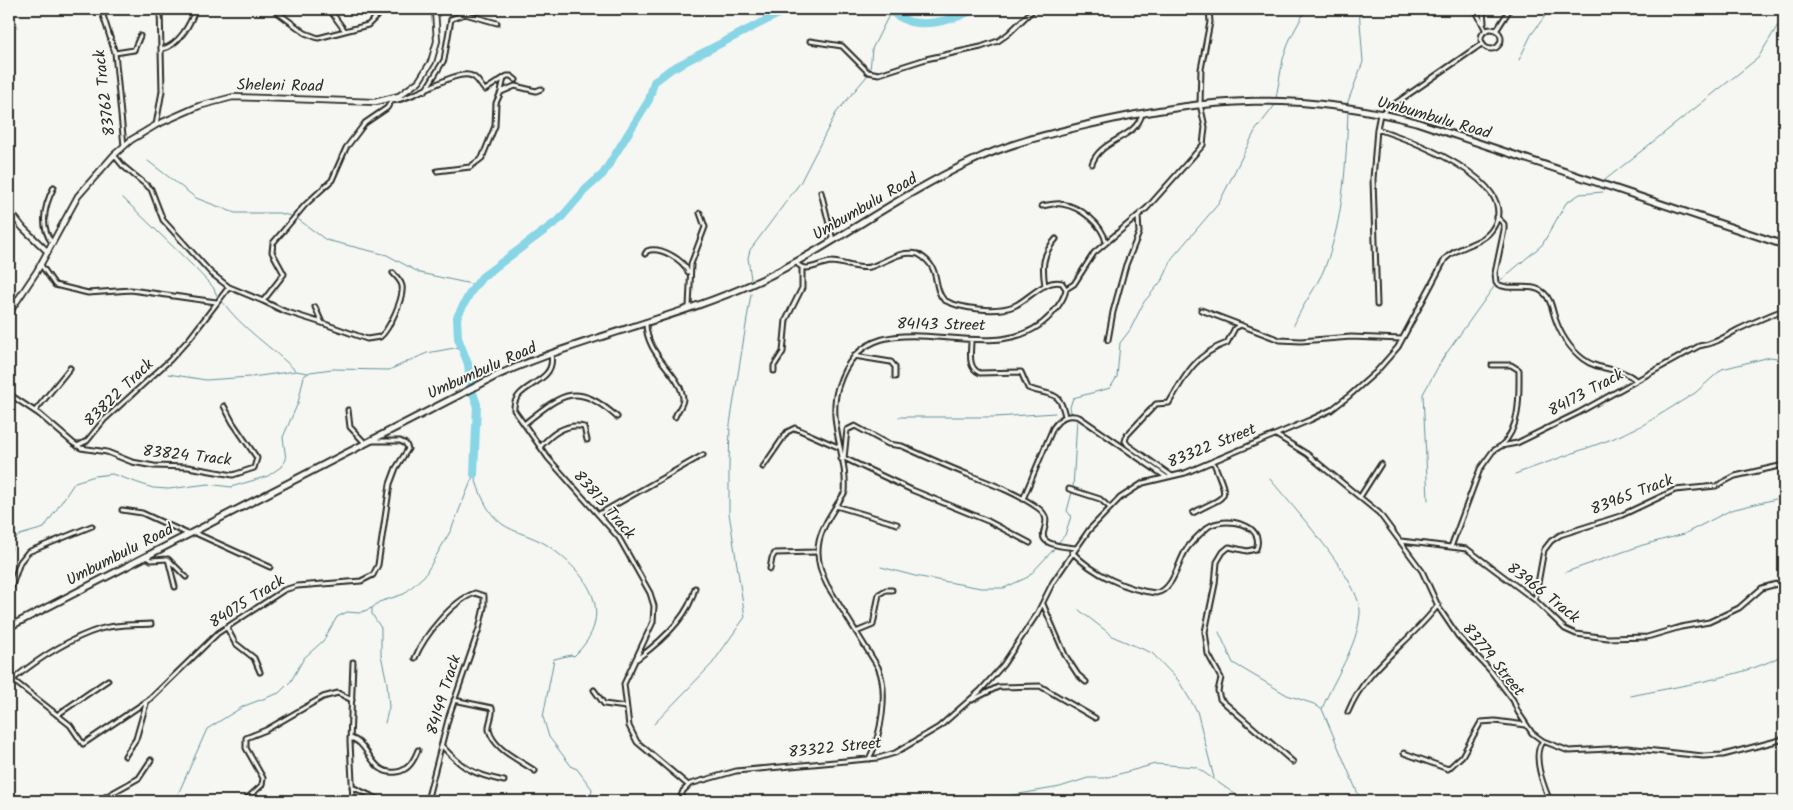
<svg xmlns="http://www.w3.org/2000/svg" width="1793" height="810" font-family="Kalam,sans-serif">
<rect width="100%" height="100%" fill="#f6f6f2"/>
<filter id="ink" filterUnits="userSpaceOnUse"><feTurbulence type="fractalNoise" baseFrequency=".02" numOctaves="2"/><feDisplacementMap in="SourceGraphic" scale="10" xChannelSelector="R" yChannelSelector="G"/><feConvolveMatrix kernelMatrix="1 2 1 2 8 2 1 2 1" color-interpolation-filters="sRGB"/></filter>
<g filter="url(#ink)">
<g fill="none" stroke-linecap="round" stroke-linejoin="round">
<path stroke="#62919b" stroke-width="1" d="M11,9L17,27
M1297,9L1303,13
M1519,60L1531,35L1550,9
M870,71L872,49L891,11
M1276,98L1283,59L1290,39L1306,9
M1347,104L1363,62L1359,9
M148,161L196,198L235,213H279L295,217L326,240L387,255L420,273L476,285
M1605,180L1758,58L1784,15
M123,198L191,264L213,287L218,298
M751,279L748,258L750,250L800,183L836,113L867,76
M222,301C242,329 272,347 296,371
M1294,325C1302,305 1317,287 1325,267C1344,217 1346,164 1348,111
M168,374L206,380L250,377
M252,377L296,371L308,373
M1077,415L1071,412L1070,407L1073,398L1110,388L1117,377L1120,343L1130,330L1144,302L1163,279L1173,257L1219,203L1255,131L1275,105
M899,417H996L1055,413
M1515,474L1612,439L1643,425L1695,393L1722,369L1770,357L1784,359
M474,475C480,493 486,512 502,524C515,533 533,536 547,545C588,574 618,614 574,656L571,655L554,659L543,717L549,737L572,767L577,769L592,789L590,801
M1270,479C1291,505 1363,583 1360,614C1357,648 1334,678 1322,709L1361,801
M1073,489L1077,419
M1428,500L1423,394L1443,358L1496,284L1542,245L1566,203L1580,194L1603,192
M1057,544L1065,535L1071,516L1067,511L1072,492
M9,561L13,540L20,535L44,528L75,482L95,476L112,474L153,488L169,489L208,484L231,487L268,476L282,466L286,460L283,437L298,403L304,376L310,372L332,369L389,370L427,353L460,347
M881,567L915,576L981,588H1004L1028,577L1054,549
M1566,572L1643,545L1684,534L1731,510L1784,497
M372,608V614L381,628V655L387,683L389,707L385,723
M1079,610L1114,637L1152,653L1178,680L1197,711L1214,778
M1219,632L1233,663L1287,695L1314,704L1321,709
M1631,696C1672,687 1750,676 1784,654
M654,724L712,664L745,617L729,513V467L730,424L751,294
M175,801L207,729L244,706L279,693L291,681L304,658L323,641L337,617L347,612L359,613L372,608L379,602L404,594L425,575L451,530L474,474
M979,801L1060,787L1088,778H1105L1155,764L1196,767L1242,799L1249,801"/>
<path stroke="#87d5e5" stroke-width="8" d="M886,9C894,13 903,20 911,22C931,26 957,19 974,9
M470,382L468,364L458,338L457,317L470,293L482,277L560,219L585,190L603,174L649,100L654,82L671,69L788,9
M473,393L477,404L474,474"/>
<g stroke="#2b2b2b" stroke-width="7">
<path id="minor" d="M101,9L115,53L124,146
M273,9L305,33L318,38L368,25L384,9
M329,9L345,31
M1475,9L1486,31
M1483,9L1484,23
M1481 39a10 10 0 1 1 20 0a10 10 0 1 1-20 0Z
M1496,31L1510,9
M810,41L842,46L868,72L879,74L926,59L981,47L998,41L1008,34L1034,9
M162,49C178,46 191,24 195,9
M115,53L134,50L140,36
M425,91L444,60L451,19L465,14L497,23
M501,91L504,78
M392,101C416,99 456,68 472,76C479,79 480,86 485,90L507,76H511L516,80
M156,125L162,91L160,9
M1377,129L1373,179L1377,305
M114,155L123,166L151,189L163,220L211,273L229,287L263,301L284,274L272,252L273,243L305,205L332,180L346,148L365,123L387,108L393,98
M1092,164C1100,139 1136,139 1142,114
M437,171L470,167L482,158L495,126L496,103L501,92L515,86L536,91L541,89
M821,192L833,240
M1042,206C1048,205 1055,203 1062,204C1081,207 1102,224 1106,242
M1497,217L1504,224V230L1495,273L1496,283C1509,293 1531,281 1544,293C1551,299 1552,309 1555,318C1560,333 1570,349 1583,359C1600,372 1620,366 1636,380
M52,243C39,225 45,204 54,187
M645,254L647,251C660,246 684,260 688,272
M796,262C805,275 818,263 831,262C844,262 857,270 870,267C887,262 898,250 918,254C943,268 931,286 944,300C960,309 997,313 1014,306C1028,300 1045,278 1062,283L1066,289C1065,298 1057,308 1051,315C991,381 870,283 838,387C827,423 848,457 845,492C823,527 807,545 827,585L878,667C889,692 881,736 869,759
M41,265L55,285L88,293L131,290L216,302
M1045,286C1042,267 1042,254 1056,239
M1066,289L1074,284L1094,253L1147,208L1203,145L1205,127L1200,104L1201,69L1210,22L1209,9
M263,301L284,311L322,323L315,307
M689,307L691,264L705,227L700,213
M1201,310L1280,340L1301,341L1351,337L1402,339
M646,322C645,356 682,374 683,399C683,405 677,411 675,417
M322,323L367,339L380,337C389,330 404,298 402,286C401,281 397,277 393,273
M1108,340L1113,312L1126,265L1139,233L1138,216
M971,341C971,352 967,368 980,373L1021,372L1028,388C1050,397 1059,388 1065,416
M551,355C557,385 512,383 514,410L548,458L619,538L650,593L654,606L653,622L624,684L629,726L637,742L688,785
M854,356L891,362L895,367V377
M1492,365H1511L1519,370C1519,396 1521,427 1501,446
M774,371V366L783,352L786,320L802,288V268
M9,394L39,414L73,443L81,448L107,452L132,462L154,466L188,467L233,475L254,468L257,458L233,423L224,406
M348,410L350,427L365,443
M35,411L70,368
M524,424C563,393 576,381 617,417
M1276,435L1307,454L1379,513L1422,571L1439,608L1458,636L1490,670L1513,700L1518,712L1532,733L1543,741L1569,751L1627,748L1703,756L1723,755L1784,739
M77,446L87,441L104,420L170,360L190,338L229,287
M540,447C551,435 566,422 584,427L587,440
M844,458L912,490L988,521L1030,543
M841,459L844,458L847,430L855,426L888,444L902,446C924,456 946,466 969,475C992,484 1017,493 1038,508C1063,526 1015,543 1076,548
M763,467L787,432L795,428L838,447
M1172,476L1128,445L1125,441L1127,435L1156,404L1169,403C1185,375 1196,354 1227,343L1235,328L1241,325
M1069,489L1100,499L1109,507
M1360,497L1381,464
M1023,499L1053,428C1060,418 1067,413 1079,417L1166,477
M836,506L897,524
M122,510L142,513L188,534
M1193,513C1229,493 1230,503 1213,461
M599,514L703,455
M193,532L270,567
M1401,541L1467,549L1535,600L1565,629L1576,634L1608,638L1647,637L1681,627L1709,622L1739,608L1762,588L1784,582
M1451,547L1480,469L1493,451L1501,446L1517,443L1578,413L1699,346C1714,344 1725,337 1737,330C1752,323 1769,315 1784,310
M1072,552C1093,574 1127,590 1156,593C1173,591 1178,562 1186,550C1191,542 1201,533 1208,527C1223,516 1266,523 1256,549L1247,551L1229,547L1223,552L1217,562L1215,584L1205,632L1208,654L1221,678L1218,691L1220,699L1293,762
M146,557L151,560L168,559L186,577
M168,559L175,587
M770,569L772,558L775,553L816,552
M9,594L20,562L28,552L92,526
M1535,600L1544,550L1551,541L1560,535L1620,516L1675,490L1716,486L1735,476L1784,465
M1043,604L1065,655L1078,675L1086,682
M227,628L235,643L254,658L260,672
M856,632L873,625L879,594L886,590H892
M415,658C424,636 452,601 475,593L484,596V607L479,629L449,716L427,801
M637,659C659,643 689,617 695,588
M353,662L350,742L353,801
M9,677L70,725L83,744L150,699L218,633L284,590L297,586L361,581L373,575L378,565L390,484L396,468L408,449L406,444L400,441H372
M12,680C38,659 68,639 100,629C116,624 134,625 151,624
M594,690L604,704L626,707
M454,700L492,708C494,715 488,722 489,730C494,750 520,760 535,771
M972,700L998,687L1040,686L1095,718
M1348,712C1366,667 1410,643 1438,605
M57,715L108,680
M350,738C370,742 370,776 397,772C409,770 414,760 418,750
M1543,741C1531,754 1544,787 1550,801
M442,746C463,769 473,774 504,781
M1404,753L1448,769L1462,756L1481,722L1495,721L1526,725
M125,756L136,739L146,704
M352,787L382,801
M98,801L139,778L151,760
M244,801L262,785L263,778L246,748V738L266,730L323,697L338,693L352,700
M679,801L683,791L690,784L736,771L878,758L895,753L939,727L980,691L1003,665L1037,614L1053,582L1089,530L1120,498L1143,483L1185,473L1310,420L1331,410L1349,396L1376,372L1398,347L1445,259C1458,245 1483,245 1493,228C1523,181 1408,139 1377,129L1380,114L1483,43"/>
</g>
<g stroke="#2b2b2b" stroke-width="8">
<path id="tertiary" d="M9,210L23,228L48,252
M9,313L37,271L78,196L114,155L131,140L156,125L199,106L233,97L375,102L399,96L419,81L431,62L437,41L435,9"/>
</g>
<g stroke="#2b2b2b" stroke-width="9">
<path id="secondary" d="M9,627L498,375C583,337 676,319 761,280C833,246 897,196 970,162C1009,143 1049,134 1091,124C1207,97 1300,91 1416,122L1784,245"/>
</g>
<use href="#minor" stroke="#f6f6f2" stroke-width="3"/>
<use href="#tertiary" stroke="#f6f6f2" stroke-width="4.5"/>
<use href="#secondary" stroke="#f6f6f2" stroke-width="5"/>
</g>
</g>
<g text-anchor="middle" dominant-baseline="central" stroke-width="4" stroke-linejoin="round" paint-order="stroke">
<g font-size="16" fill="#2b2b2b" stroke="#f6f6f2">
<text transform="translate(280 86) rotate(1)">Sheleni Road</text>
<text transform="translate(105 93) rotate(-97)">83762 Track</text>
<text transform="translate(1434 118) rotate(16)">Umbumbulu Road</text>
<text transform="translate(865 207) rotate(-30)">Umbumbulu Road</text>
<text transform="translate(941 325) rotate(1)">84143 Street</text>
<text transform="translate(482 371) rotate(-24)">Umbumbulu Road</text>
<text transform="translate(119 393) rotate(-44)">83822 Track</text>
<text transform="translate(1586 393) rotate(-28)">84173 Track</text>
<text transform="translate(1212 446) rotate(-22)">83322 Street</text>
<text transform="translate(187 456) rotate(6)">83824 Track</text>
<text transform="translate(1632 495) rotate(-21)">83965 Track</text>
<text transform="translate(604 505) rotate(49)">83813 Track</text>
<text transform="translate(120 555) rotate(-27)">Umbumbulu Road</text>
<text transform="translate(1543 593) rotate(38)">83966 Track</text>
<text transform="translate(247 602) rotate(-32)">84075 Track</text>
<text transform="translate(1493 660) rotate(51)">83779 Street</text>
<text transform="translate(444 695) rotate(-73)">84149 Track</text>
<text transform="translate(835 748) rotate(-6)">83322 Street</text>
</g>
</g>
<rect width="1793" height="810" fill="none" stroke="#f6f6f2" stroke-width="30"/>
<rect x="15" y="15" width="1763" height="780" fill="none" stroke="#2b2b2b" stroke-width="2" filter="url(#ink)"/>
</svg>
